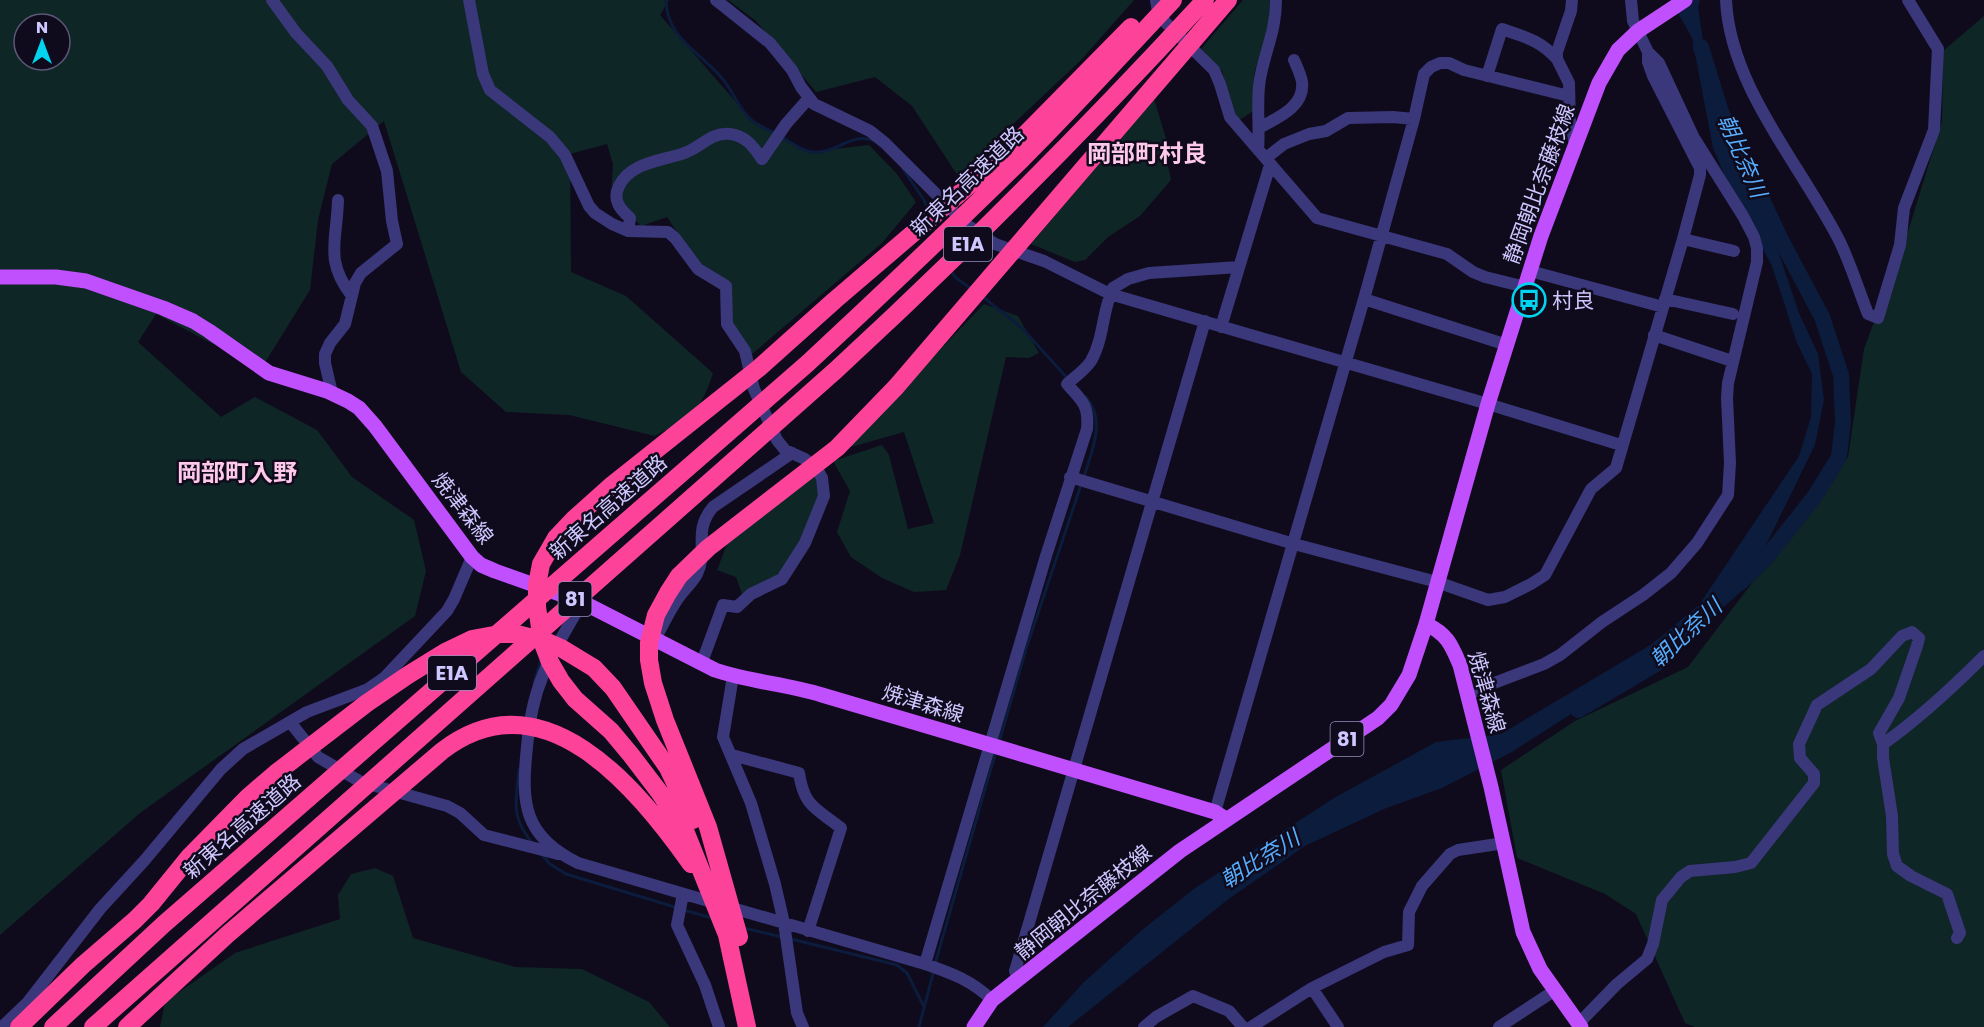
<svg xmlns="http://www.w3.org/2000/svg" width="1984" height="1027" font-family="Poppins,'Noto Sans JP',sans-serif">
<rect width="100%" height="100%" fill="#0f0b1c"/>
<path fill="#0f2626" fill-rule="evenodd" d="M0,0H669L660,15L750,118L808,152L869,145L897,174L916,202L882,243L751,355L731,324L730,286L696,261L667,217L641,226L611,196L613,164L607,144L570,154L571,272L626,296L713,373C700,413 691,417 655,436L569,415L506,412L461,372L384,121L332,164L318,220L310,290L261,369L156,314L138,342L221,417L255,397L317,430L352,477L414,520L426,571L415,616L140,813L0,935ZM24,24H60V60H24Z
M728,0H1134L1081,60L958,176L912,106L875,77L816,92L756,21Z
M1243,0H1270L1269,23L1254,74L1253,111L1238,121L1233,112L1222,71L1201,49Z
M1984,16V1027H1695L1685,1023L1636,914L1605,894L1517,858L1501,770L1575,721L1688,667L1848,457L1864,349L1910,225L1942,121L1943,51Z
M1154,99L1168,145L1167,161L1171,180L1140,216L1108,237L1085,260L1075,262L1031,244Z
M984,304L1018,316L1039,353L1029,358L1006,357L960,555L946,590L914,592L882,578L851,557L837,532L850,491L833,461L882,445L889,455L908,529L934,523L904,432L844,449Z
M816,471L820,498L802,545L776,582L743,597L736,577L717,570L729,539Z
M375,868L393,876L413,938L515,967L582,969L649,1002L670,1027H160L165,1002L235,953L340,919L338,895L351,874Z"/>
<path fill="#0b1c3c" d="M1671,0H1700L1698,7L1707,67L1735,164L1771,230L1799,313L1818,354L1824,400L1815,445L1745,588L1671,654L1596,698L1512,752L1442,788L1384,809L1305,846L1230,898L1068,1027H1043L1084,982L1142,930L1195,888L1334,798L1436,742L1501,734L1652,644L1699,605L1799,456L1811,417L1812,374L1797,343L1772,266L1729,186L1713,148L1692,38Z"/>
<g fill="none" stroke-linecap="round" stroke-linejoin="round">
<path stroke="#0b1c3c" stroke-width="3" d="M666,0C667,39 699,51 721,77C733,90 739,111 754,122C760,126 768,130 775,133
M780,136C793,143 805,154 820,152C840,150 853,132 875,141
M903,169L924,200L929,212
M951,271L955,277L970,288
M983,297L1022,328L1069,380
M1083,479C1091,454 1107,420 1086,397
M534,683L541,660
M999,742L1026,649L1081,485
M519,769C516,802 510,816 533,844
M543,856L550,864L566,874L678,908
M684,910L712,918
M744,928L782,937
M791,939L897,965L907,973L923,1005
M935,964L996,751
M919,1027L934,970"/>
<path stroke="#0b1c3c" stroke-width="16" d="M1701,47L1721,112L1781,240L1822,317L1841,375L1843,422L1839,457L1815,496L1766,558L1740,583
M1578,710L1656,664L1676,645"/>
<path stroke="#3a377b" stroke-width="12" d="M272,0L296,33L327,66L348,100L372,126L387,171L392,221L397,244L361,273L355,283L345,324L330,343L325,354V363L332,393
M469,0L483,74L490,90L550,137L565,155L589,206L595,213L612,224L628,231L668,232L675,238L698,269L726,286L727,324L745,351L754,389L777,440L785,450L805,459L817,469L822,478L824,496L805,543L782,579L751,594L737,607L723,605L702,662
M716,0L770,43L792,70L801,87L814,104L870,131L885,143L967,225L995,244L1044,261L1110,294L1488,404L1621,445
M1156,0L1158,12L1166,23L1214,70L1220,84L1230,117L1317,218L1447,254L1473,272L1485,277L1525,287
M1572,0L1571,11L1557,52V59L1569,83L1570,127L1575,143
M1726,0C1730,88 1802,166 1840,242C1851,265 1859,291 1868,314L1878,318L1900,245L1904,208L1934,130L1938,49L1908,0
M1487,76L1502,29C1525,37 1540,40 1557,59
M1259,128C1277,118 1305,107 1302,82C1301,75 1297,67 1294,60
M1258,150C1260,127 1256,101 1260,79C1265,50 1276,32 1276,0
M1266,158L1284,144L1309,134L1326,131L1348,118L1393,117L1414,119
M338,200C337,241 324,260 352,296
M628,231L630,218C620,209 612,200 619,186C631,161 664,161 687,152C702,146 712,132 730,134C746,136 753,146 762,159L786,124L809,98
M1683,239L1734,251
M1530,271L1663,307
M1364,299L1507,345
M1665,299L1733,314
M1221,327L1270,165
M1654,335L1732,361
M1070,477L1294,544L1437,582L1488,600L1505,597L1531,584L1545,575L1591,489L1616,468L1683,239L1700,175V168L1653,76L1648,62V52
M582,602C569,626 553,650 543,675C533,699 529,722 527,747C521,803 523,836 578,863L925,964C953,974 971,980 992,1000
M656,637C663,625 669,612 677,600C683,591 692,583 697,574C709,550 692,532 713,507L792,453
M733,676L723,737L751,803L775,884L784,923L797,1013L803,1027
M1468,695L1481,688L1544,664L1560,655L1602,622L1643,595L1671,573L1697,543L1728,495L1730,463L1727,398L1728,383L1757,262V248L1754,237L1743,216L1694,138L1659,63L1648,52L1633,21L1631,0
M290,722L318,757L361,782L447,806L460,813L484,835L558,854
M1883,744C1920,718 1952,688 1984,656
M732,755L799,773C804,807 816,808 841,828L808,931
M1215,812L1364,299L1414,119L1424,74L1431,67L1440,63H1449L1464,70L1569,96
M683,894L677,925L705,985L719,1027
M925,964L1046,556L1087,429C1089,406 1083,401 1067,384C1075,377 1085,370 1091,361C1104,339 1102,311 1113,288L1128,279L1149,273L1239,267
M1018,980L1015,971L1205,321
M1312,988L1338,1027
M1579,1023L1617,984L1647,959L1653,944L1662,900L1681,877L1690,871L1735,867L1751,863L1814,783V774L1800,758L1799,744L1817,705L1871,669L1902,636L1912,632L1919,638L1917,646L1899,698L1879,733L1883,744V758L1892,816L1893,854L1897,866L1911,876L1947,894L1960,933L1957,938
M2,1027L28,1002L100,909L144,861L221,769L243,749L307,712L368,689L384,678L447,611L454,599L472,557
M1144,1027L1156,1017L1193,996L1229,1011L1243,1027
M1251,1027L1312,988L1384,952L1408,945L1409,912L1422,886L1450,854L1458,850L1504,843
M1499,1027L1554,991"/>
<path stroke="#c04ffe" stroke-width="15" d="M0,277H56L86,281L163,308L193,321L209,331L269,373L327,391L348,401L359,408L375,426L472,557L481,565L495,571L582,602L715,670C750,682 787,684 822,695C953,734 1084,772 1215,812L1226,819
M1426,624C1447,634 1451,644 1460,665L1491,787L1523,932L1540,969L1581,1027
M974,1027L992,1000L1180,851L1378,718L1391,705L1409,675L1426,624L1488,404L1541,236L1599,83L1618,50L1638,31L1685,0"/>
<path stroke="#fd4399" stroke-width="18" d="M739,937L708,827L665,720L653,683L649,660V643L656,615L668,593L679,576L708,548L837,448L896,387L1228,0
M19,1027L83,965L135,920L151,904L190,856L248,797L276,773L367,703L408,675L447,651L472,639L499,634H517L545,641L561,648L594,668L613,688L668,768L693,820
M53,1027L164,924L808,363C880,296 952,228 1022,159C1074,107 1123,53 1173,0
M93,1027L836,370C964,252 1087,128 1205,0
M127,1027L228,934L442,751C543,673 636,787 691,864
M747,1027L727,935L686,833L660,793L631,755L611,731L575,699L561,681L550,662L542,641L537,607V585L541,564L556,538L574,519L612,485L759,368L835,300L1008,152L1131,27"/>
</g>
<defs>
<g id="bus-ring" transform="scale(1.725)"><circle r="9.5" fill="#0f0b1c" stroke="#02d4f0" stroke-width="1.5"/><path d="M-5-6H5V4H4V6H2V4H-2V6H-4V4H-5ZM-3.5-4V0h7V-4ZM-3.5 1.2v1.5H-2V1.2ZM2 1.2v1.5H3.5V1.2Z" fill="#02d4f0"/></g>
</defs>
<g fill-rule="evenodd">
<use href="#bus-ring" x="1529" y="300"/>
</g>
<g text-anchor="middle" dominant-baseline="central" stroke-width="5" stroke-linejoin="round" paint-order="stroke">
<g fill="#0f0b1c" stroke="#958fbb" stroke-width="1.5">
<rect x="944" y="227" width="48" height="34" rx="4.5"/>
<rect x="558.5" y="582" width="33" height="34" rx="4.5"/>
<rect x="428" y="656" width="48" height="34" rx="4.5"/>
<rect x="1330.5" y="722" width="33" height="34" rx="4.5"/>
</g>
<g font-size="20" font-weight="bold" fill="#cfc7ff">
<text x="968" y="244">E1A</text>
<text x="575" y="599">81</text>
<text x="452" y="673">E1A</text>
<text x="1347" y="739">81</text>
</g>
<g font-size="21" fill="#cfc7ff" stroke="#0f0b1c">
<text transform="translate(967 181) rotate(-44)">新東名高速道路</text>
<text transform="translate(1539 184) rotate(-70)">静岡朝比奈藤枝線</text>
<text transform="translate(608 507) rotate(-41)">新東名高速道路</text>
<text transform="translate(463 508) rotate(52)">焼津森線</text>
<text transform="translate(1487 692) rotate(74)">焼津森線</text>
<text transform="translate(923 703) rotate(17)">焼津森線</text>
<text transform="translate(242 826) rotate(-41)">新東名高速道路</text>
<text transform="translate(1083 902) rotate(-39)">静岡朝比奈藤枝線</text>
</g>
<g font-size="21" fill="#cfc7ff" stroke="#0f0b1c" text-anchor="start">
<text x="1552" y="300">村良</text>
</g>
<g font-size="22" font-style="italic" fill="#56adfe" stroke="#0f0b1c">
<text transform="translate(1742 156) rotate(66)">朝比奈川</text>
<text transform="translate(1686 633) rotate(-43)">朝比奈川</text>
<text transform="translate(1260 859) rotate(-32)">朝比奈川</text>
</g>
<g font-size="24" font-weight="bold" fill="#ffc9ea" stroke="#0f0b1c">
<text x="1147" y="153">岡部町村良</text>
<text x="237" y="472">岡部町入野</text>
</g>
</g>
<g transform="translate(42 42)"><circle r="28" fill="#0f0b1c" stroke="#5c5677" stroke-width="1.5"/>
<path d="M0-4.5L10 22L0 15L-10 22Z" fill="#02d4f0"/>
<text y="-9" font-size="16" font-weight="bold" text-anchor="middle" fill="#cfc7ff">N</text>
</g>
</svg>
